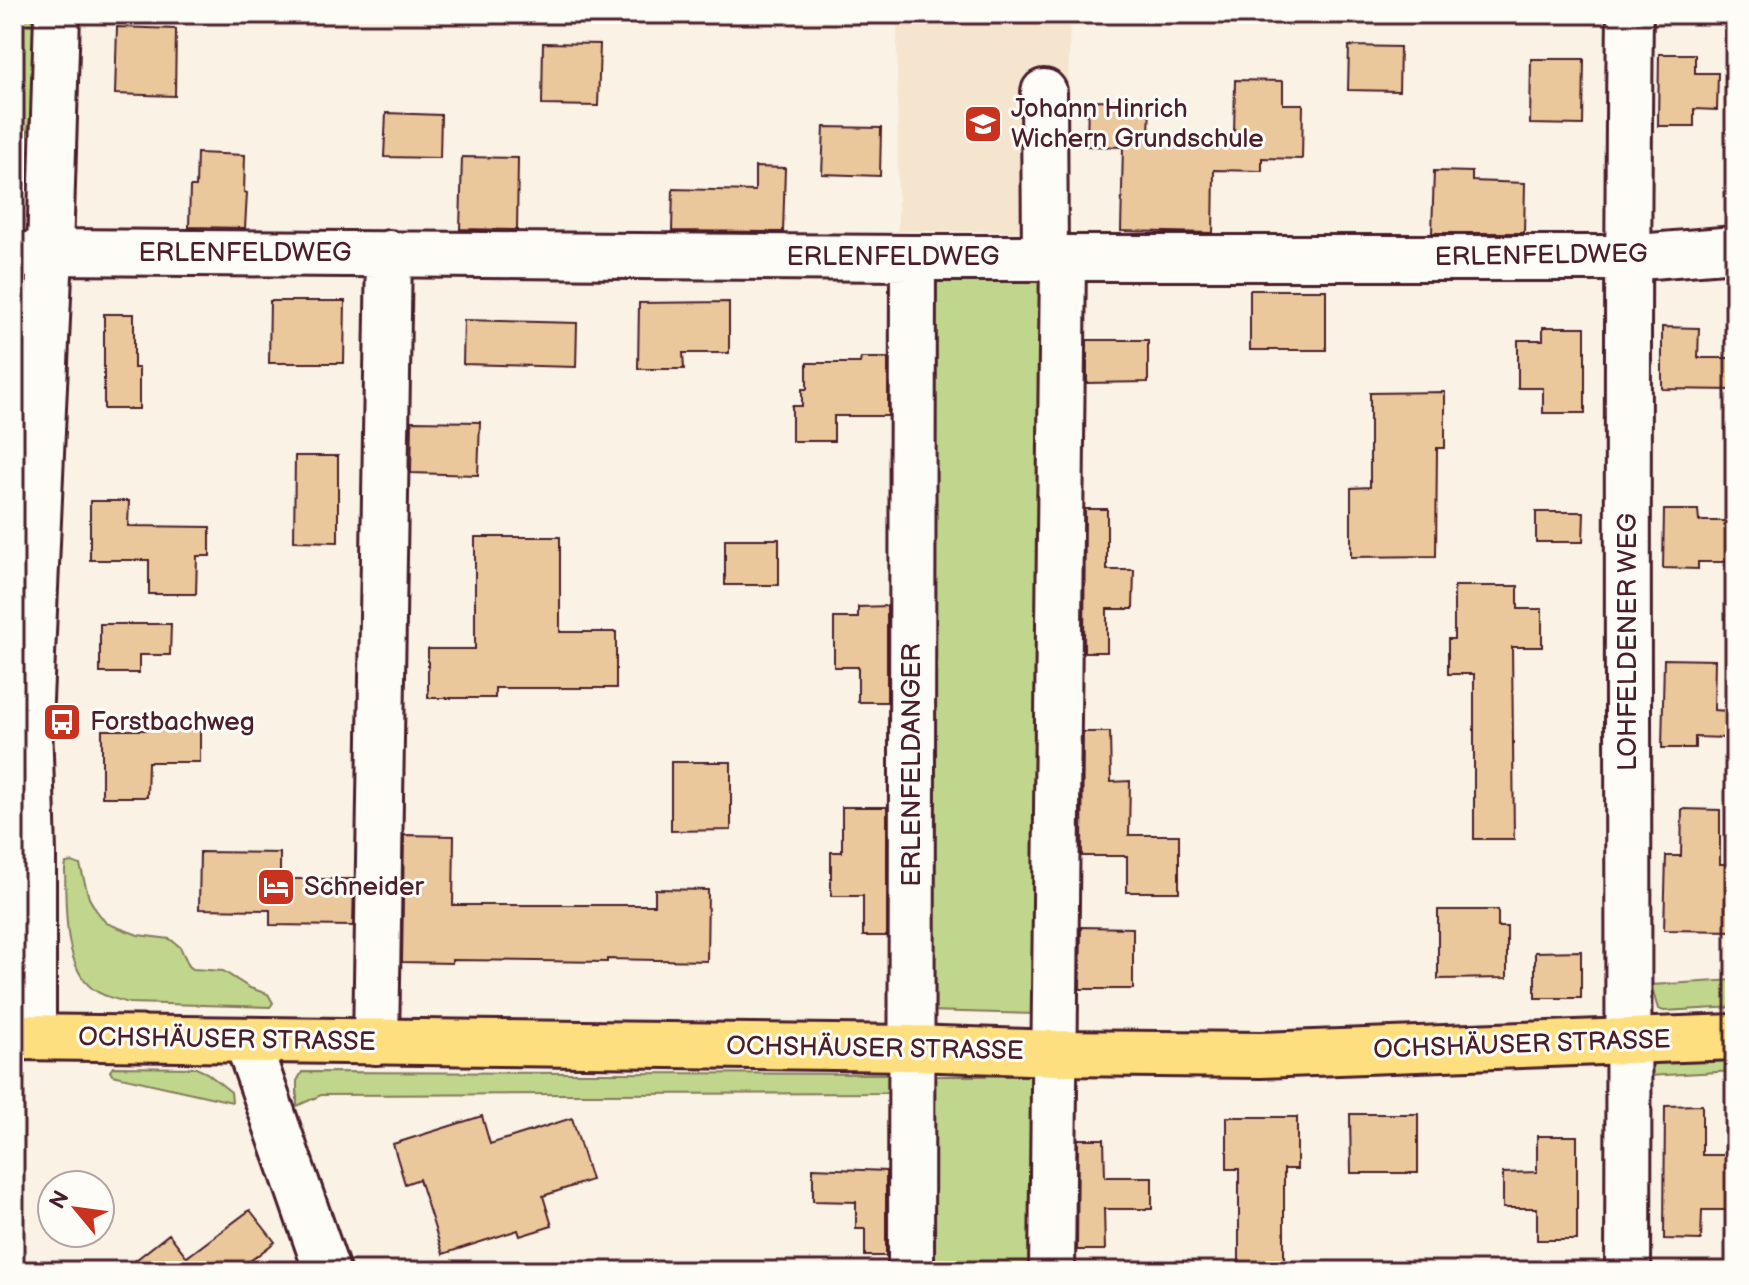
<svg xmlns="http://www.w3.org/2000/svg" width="1749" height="1285" font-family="'Balsamiq Sans',sans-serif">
<rect width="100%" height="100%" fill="#f9f2e5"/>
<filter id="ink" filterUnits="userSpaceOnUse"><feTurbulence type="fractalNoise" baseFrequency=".0125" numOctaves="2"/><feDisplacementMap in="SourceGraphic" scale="16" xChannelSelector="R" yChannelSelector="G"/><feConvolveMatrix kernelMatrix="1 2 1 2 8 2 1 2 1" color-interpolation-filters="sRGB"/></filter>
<g filter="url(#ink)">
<path fill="#f5e5cf" d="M897,14H1183V17H1070L1065,232L898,231Z"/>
<path fill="#bfd68c" stroke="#847a5c" stroke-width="2" d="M14,14H37L35,89L18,186L14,190Z
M1029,276L1043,283L1036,1014L927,1011L928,289L939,277Z
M72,862L80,865L89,898L96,910L106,923L138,935L170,939L180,947L189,966L193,969L223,971L250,988L268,994L273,1003L270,1007L129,1003C117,999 103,997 93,989C63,967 66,904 65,870L66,863Z
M1735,980V1007L1664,1011L1658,1009L1651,985Z
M1735,1055V1071L1649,1076V1066L1655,1058Z
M113,1067L196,1068L207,1073L231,1092L232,1102L112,1075L110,1071Z
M302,1072L887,1074L893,1076L890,1093L321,1095L297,1106V1081Z
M928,1076H1043L1038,1271H923Z"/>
<path fill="#ebc89c" stroke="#4a1f2b" stroke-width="2" d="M117,27L176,29L175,96L115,94Z
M543,43L600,44L598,106L542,105Z
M1349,46L1400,47L1399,91L1348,90Z
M1659,54H1695V73H1718L1717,110L1694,109V126H1658Z
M1531,59H1584L1583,125L1530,124Z
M1235,80L1283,81V104H1303L1302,159L1262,158V171L1214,170L1213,233L1121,231L1123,147L1087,146L1088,100L1150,101L1149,136L1215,137V134L1234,135Z
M386,113L441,115L440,158L384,157Z
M824,127L881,128L880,176L822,174Z
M197,153L245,155L244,192L247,193L245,228L189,227L190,187H196Z
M462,157L518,158L517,230L460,229Z
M755,167L785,168L783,232L672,231L673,189L755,191Z
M1434,171L1472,172V181L1525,183L1524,233H1432Z
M1250,290H1326V350H1250Z
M270,301H345L344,363H269Z
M729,302V353H683L684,369H638L639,303Z
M104,314H134V368H139V409H104Z
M464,320L577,323L576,367L463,364Z
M1543,327H1585V413H1543V388H1518V340H1543Z
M1662,327L1699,328L1698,358H1735V390L1662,389Z
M1087,340H1148V382L1087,383Z
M861,358H888V416H834V441H792V406H802V389H807V363H860Z
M1445,392V448H1437L1436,556L1351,557V488L1370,487V393Z
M412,421L480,422L478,475L411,473Z
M295,456H338V542L294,541Z
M90,501H129L128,526L210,527V556H197L196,594H149V560H90Z
M1085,509H1107V570H1134L1133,609H1107V652H1084Z
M1664,510H1698L1699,521H1735V562H1698V569L1663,568Z
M1536,512H1584L1583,542H1536Z
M475,537H560V632H616V688H495V698H428V649H475Z
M725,539H779V585H725Z
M1454,586H1518V609H1542V647H1512L1514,839H1474V674H1448V639H1454Z
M887,606V702H858V667H834V618H858V607Z
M100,624H171L170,655H139V673H100Z
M1664,659L1715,660L1714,710L1728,711L1727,738L1695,737V748H1662Z
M102,730H200V762H148L147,797H102Z
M1083,732H1110L1111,782L1130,781L1129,835H1179V892H1127V856H1082Z
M671,762H731V830L671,831Z
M842,807H887V936H863V896H831V852H842Z
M1682,809L1720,810V864H1731V901H1735V931L1664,930L1666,856H1681Z
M404,835L454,836L453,905H655V889L708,890L707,961L607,959V962L452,960V963L402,962Z
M200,852L280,853V879H354L353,926L270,925V910L199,909Z
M1438,910H1498V927H1507V978L1438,979Z
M1081,927L1133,928V989H1080Z
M1581,951V998H1535V952Z
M1702,1105V1155H1735V1210H1702L1701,1240L1664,1239L1665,1106Z
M1350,1114H1418V1173H1351Z
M482,1116L490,1144L572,1118L591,1180L543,1196L552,1226L520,1236L518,1230L443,1254L419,1179L405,1184L393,1144Z
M1227,1117H1297V1169H1284V1266H1239V1169H1227Z
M1537,1136H1577V1240H1537V1208H1503V1173L1537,1172Z
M1078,1139H1104L1105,1177H1152V1209H1104L1105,1250H1077Z
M813,1168L886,1171V1256H865V1229H856V1202L813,1201Z
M250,1210L275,1242L237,1271H122L169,1234L187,1257Z"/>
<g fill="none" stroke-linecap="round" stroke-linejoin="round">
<g stroke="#4a1f2b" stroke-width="50">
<path id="minor" d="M1044,92L1045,258
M14,256L50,252L913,258H1627L1735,249
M33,1037V853L29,722L50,252L57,14
M247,1041L327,1271
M376,1042L389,253
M911,1271L913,258
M1052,1271L1063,258
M1628,1271C1630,852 1625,433 1630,14"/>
</g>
<g stroke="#4a1f2b" stroke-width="50">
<path id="major" d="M14,1037L912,1048L1055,1053L1261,1055L1735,1037"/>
</g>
<use href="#minor" stroke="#fdfcf7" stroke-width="44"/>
<use href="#major" stroke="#fedf80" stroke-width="44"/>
</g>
</g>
<defs>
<g id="school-square" transform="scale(2)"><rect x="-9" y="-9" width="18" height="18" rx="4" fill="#c8321e" stroke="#fdfcf7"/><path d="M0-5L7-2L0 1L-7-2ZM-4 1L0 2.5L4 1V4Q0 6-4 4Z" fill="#fff"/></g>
<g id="bus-square" transform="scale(2)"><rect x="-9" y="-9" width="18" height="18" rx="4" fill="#c8321e" stroke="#fdfcf7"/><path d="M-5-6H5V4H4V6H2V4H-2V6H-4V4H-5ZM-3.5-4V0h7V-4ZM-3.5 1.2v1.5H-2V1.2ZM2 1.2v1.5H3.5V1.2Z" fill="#fff"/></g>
<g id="hotel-square" transform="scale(2)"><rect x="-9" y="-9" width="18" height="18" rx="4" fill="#c8321e" stroke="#fdfcf7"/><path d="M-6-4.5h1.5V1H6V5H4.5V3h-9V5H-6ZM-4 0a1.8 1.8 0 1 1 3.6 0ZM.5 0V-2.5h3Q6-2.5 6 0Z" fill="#fff"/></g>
</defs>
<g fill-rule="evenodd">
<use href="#school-square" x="983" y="124"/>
<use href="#bus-square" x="62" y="722"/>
<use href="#hotel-square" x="276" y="887"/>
</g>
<g text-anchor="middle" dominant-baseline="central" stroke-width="6" stroke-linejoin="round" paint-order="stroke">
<g font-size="26" fill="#4a1f2b" stroke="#fdfcf7" text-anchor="start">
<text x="1011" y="109">Johann Hinrich<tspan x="1011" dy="30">Wichern Grundschule</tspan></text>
<text x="90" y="722">Forstbachweg</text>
<text x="304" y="887">Schneider</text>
</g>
<g font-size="26" fill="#4a1f2b" stroke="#fdfcf7">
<text x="245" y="253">ERLENFELDWEG</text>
<text transform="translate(1541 256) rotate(-1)">ERLENFELDWEG</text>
<text x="893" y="257">ERLENFELDWEG</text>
<text transform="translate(1628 642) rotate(-90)">LOHFELDENER WEG</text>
<text transform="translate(912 765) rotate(-90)">ERLENFELDANGER</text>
<text transform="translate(227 1040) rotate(1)">OCHSHÄUSER STRASSE</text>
<text transform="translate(1522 1045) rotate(-2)">OCHSHÄUSER STRASSE</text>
<text transform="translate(875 1049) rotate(1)">OCHSHÄUSER STRASSE</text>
</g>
</g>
<rect width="1749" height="1285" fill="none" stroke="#fdfcf7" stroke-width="48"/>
<rect x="24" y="24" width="1701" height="1237" fill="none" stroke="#4a1f2b" stroke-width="3" filter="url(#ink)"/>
<g transform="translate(76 1209) rotate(299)"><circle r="38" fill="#fdfcf7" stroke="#b5a4a5" stroke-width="2"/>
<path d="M0-6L14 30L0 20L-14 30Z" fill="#c8321e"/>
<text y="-12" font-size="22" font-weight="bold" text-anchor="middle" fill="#4a1f2b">N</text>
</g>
</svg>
